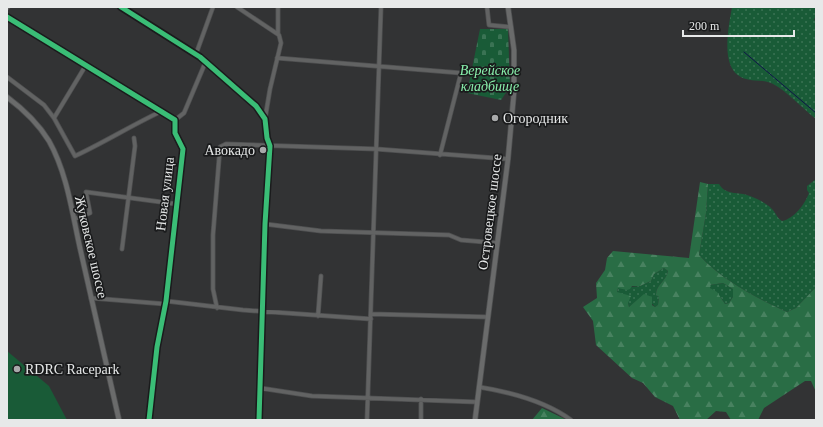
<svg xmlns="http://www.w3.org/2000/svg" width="823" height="427" font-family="Georgia,serif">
<defs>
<pattern id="grass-dots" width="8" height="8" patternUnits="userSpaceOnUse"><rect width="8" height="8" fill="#195b37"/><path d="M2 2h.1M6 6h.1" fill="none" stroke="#3a7354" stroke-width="1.8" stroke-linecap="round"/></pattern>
<pattern id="forest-firs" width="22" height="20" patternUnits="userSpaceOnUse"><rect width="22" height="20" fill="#296d45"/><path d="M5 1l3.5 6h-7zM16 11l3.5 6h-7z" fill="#488260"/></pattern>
<pattern id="cemetery-stones" width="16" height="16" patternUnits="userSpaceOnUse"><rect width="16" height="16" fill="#195b37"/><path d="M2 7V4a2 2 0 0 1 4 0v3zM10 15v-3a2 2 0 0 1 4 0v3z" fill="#3a7354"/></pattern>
</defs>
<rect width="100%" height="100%" fill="#323334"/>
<path fill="url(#grass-dots)" d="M732,7H816V17L814,19L816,23V119C802,108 788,92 773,84C765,79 754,82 746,79C718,72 729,26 732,7Z
M816,179V287L796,308L787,312C756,298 722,280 699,255L706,213L708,184H719C726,196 738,191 750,196C758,199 766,203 772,209C776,213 777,218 782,221C794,219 805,204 809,193L807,190V186Z
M664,268L668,271C666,282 656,284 656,295L659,297L658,305L655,307L644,295L629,307L628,303L617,292L618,288L640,286L651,281L654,274Z
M723,283L733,289V297L729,303L725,304L721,298L710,288V285Z"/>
<path fill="url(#forest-firs)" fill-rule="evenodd" d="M700,182L708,184L706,213L699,255C722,280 756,298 787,312L796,308L816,287V392L811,381H805L764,408L758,420H731L726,412L716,411L706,420H680L673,406L655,397L643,383L632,378L596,345L593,321L583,307L597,298L596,283L605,270L607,258L613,251L689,258ZM664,268L668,271C666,282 656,284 656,295L659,297L658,305L655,307L652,305V297L644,294L629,307L628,303L631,296L617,292L618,288L627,290L630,289L632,286H640L651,281L654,274ZM723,283L733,289V297L729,303L725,304L717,292L710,288V285Z
M542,408L567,420H532Z"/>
<path fill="url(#cemetery-stones)" d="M480,29H508L510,87L501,100L467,93Z"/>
<path fill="#195b37" d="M7,351L49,386L67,420H7Z"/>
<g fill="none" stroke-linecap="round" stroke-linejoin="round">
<path stroke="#0f1449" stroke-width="1" d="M744,52L816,113"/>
<g stroke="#4f5051" stroke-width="5">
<path id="minor" d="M121,7L200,57L256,106L265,119L267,138L270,146L265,224L259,420
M237,7L279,35L281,43L270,89L265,119
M487,7L489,25L511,27
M7,8L8,7
M7,17L175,120V133L183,149L166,301L157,347L149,420
M278,33V7
M196,54L213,7
M277,58L461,73L440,155
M7,77L44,105L54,118L75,156C105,142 132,125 162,111
M54,118L86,65
M175,120L184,113L206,61
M74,219L90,213L86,192L176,204
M265,224L321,231L449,235L461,240L497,243
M122,249L135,146L134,138
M91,298L165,304
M166,301L243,310L371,319
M217,308L213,289V235L220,147L226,144L376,149L508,159
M371,314L488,317
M318,316L321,276
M479,387C510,392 545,401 571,420
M260,388L312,396L477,402
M421,399V420
M367,420L381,7"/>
</g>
<g stroke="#4f5051" stroke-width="6">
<path id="major" d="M7,97C23,109 38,123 49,141C67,173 72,212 80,248C93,305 106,363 119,420
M475,420L508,159L514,92V50L508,7"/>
</g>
<use href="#minor" stroke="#626363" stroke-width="3.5"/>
<use href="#major" stroke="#6a6b6b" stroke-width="4.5"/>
<g stroke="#1a1b1c" stroke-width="8">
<path id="cycleway" d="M121,7L200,57L256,106L265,119L267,138L270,146L265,224L259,420
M7,17L175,120V133L183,149L166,301L157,347L149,420"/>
</g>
<use href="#cycleway" stroke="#3abd76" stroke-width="5"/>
</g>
<g fill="#a8a9aa" stroke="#1a1b1c" stroke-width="1.5">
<circle cx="495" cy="118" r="4"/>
<circle cx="263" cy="150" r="4"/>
<circle cx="17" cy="369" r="4"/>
</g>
<g text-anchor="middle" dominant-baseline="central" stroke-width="3.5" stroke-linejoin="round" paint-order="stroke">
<g font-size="14" font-style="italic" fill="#89f0ac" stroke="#1a1b1c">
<text x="490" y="70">Верейское<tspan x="490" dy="16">кладбище</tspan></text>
</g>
<g font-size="14" fill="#e7e9e9" stroke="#1a1b1c" text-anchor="start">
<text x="503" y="118">Огородник</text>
<text x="255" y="150" text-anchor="end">Авокадо</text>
<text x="25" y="369">RDRC Racepark</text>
</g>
<g font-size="14" fill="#e7e9e9" stroke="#1a1b1c">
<text transform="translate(165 194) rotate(-83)">Новая улица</text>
<text transform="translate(490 212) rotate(-83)">Островецкое шоссе</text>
<text transform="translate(91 247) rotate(77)">Жуковское шоссе</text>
</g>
</g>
<rect width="823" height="427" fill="none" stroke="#e7e9e9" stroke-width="16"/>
<path d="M683 30v6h111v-6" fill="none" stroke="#e7e9e9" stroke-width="2"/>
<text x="689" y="30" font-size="12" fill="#e7e9e9" stroke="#1a1b1c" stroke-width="3" paint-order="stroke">200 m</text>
</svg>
